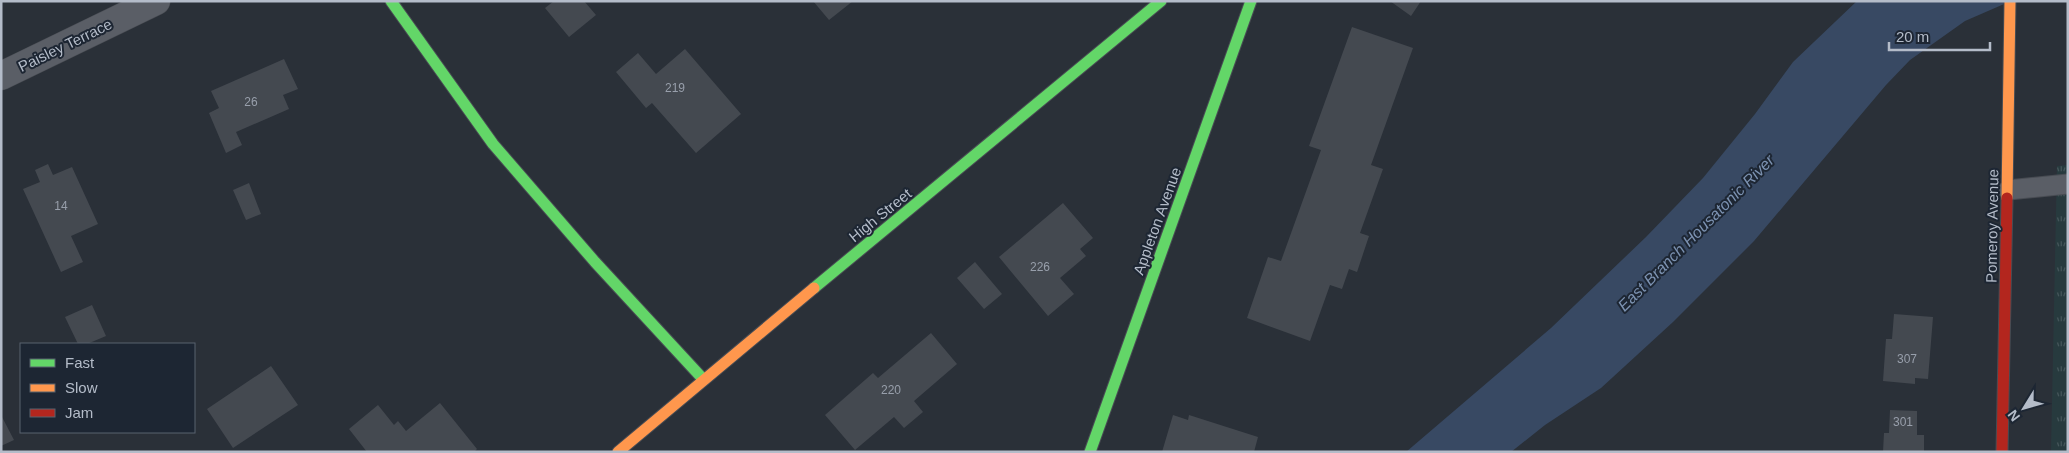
<svg xmlns="http://www.w3.org/2000/svg" width="2069" height="453" font-family="Helvetica,sans-serif">
<defs>
<pattern id="grass-tufts" width="24" height="20" patternUnits="userSpaceOnUse" patternTransform="scale(1.25)"><rect width="24" height="20" fill="#273a3e"/><path d="M3 7l-1-3M5 7V3M7 7l1-3M15 17l-1-3M17 17v-4M19 17l1-3" fill="none" stroke="#445559"/></pattern>
</defs>
<rect width="100%" height="100%" fill="#2a3038"/>
<path fill="url(#grass-tufts)" d="M2068,165V452H2051L2057,166Z"/>
<path fill="#384963" d="M1857,1H2011L1965,21L1910,60L1886,85L1754,241L1673,322L1601,388L1545,425L1511,452H1406L1551,328L1646,237L1703,178L1755,114L1793,62Z"/>
<path fill="#444950" d="M554,1H584L596,15L569,37L545,8Z
M813,1H853L829,20Z
M1390,1H1421L1411,16Z
M1352,27L1413,48L1371,165L1383,169L1360,233L1369,236L1357,272L1349,269L1342,289L1330,285L1310,341L1247,318L1268,257L1281,261L1321,150L1309,146Z
M685,49L741,114L696,153L652,103L646,108L616,72L638,53L656,74Z
M284,59L298,89L283,95L289,109L236,132L242,145L226,153L209,113L219,108L211,91Z
M48,164L53,175L72,167L98,224L71,236L83,262L61,272L23,189L40,182L35,170Z
M249,183L261,214L246,220L233,190Z
M1063,203L1093,238L1080,249L1086,256L1060,278L1074,294L1048,316L999,257Z
M975,262L1002,294L984,309L957,278Z
M92,305L106,336L87,344H78L65,317Z
M1894,314L1933,317L1928,379L1915,378V384L1883,381L1886,339H1892Z
M931,333L957,364L914,401L923,412L904,428L894,417L855,450L825,415L873,373L878,378Z
M271,366L298,405L233,448L207,409Z
M440,403L477,449L474,452H367L349,429L378,405L394,425L398,421L406,431Z
M1890,410L1917,411V435H1924V452H1883L1884,433H1889Z
M1,415L14,440L1,446Z
M1173,415L1188,420L1189,415L1258,437L1254,452H1162Z"/>
<g fill="none" stroke-linecap="round" stroke-linejoin="round">
<g stroke="#484c53" stroke-width="21">
<path id="lane" d="M2008,190L2068,184"/>
</g>
<g stroke="#484c53" stroke-width="29">
<path id="street" d="M1,76L156,1"/>
</g>
<g stroke="#484c53" stroke-width="13">
<path id="fast" d="M391,1L493,144L595,262L703,379
M814,288L1161,1
M1090,452L1251,1"/>
</g>
<g stroke="#484c53" stroke-width="13">
<path id="slow" d="M2007,198L2010,1
M618,452L814,288"/>
</g>
<g stroke="#484c53" stroke-width="13">
<path id="jam" d="M2002,452L2007,198"/>
</g>
<use href="#lane" stroke="#5a5e66" stroke-width="19"/>
<use href="#street" stroke="#5a5e66" stroke-width="28"/>
<use href="#fast" stroke="#63d668" stroke-width="11"/>
<use href="#slow" stroke="#ff974d" stroke-width="11"/>
<use href="#jam" stroke="#b3261e" stroke-width="11"/>
</g>
<g text-anchor="middle" dominant-baseline="central" stroke-width="4" stroke-linejoin="round" paint-order="stroke">
<g font-size="12" fill="#989fab">
<text x="675" y="88">219</text>
<text x="251" y="102">26</text>
<text x="61" y="206">14</text>
<text x="1040" y="267">226</text>
<text x="1907" y="359">307</text>
<text x="891" y="390">220</text>
<text x="1903" y="422">301</text>
</g>
<g font-size="15" fill="#b4bcc9" stroke="#1d2633">
<text transform="translate(65 45) rotate(-26)">Paisley Terrace</text>
<text transform="translate(880 215) rotate(-39)">High Street</text>
<text transform="translate(1157 221) rotate(-70)">Appleton Avenue</text>
<text transform="translate(1992 226) rotate(-89)">Pomeroy Avenue</text>
</g>
<g font-size="16" font-style="italic" fill="#7c92b1" stroke="#1d2633">
<text transform="translate(1696 233) rotate(-45)">East Branch Housatonic River</text>
</g>
</g>
<rect width="2069" height="453" fill="none" stroke="#b4bcc9" stroke-width="5"/>
<rect x="20" y="343" width="175" height="90" fill="#1d2633" stroke="#59626f"/>
<rect x="30" y="359" width="25" height="8" fill="#63d668" stroke="#59626f"/>
<text x="65" y="368" font-size="15" fill="#b4bcc9">Fast</text>
<rect x="30" y="384" width="25" height="8" fill="#ff974d" stroke="#59626f"/>
<text x="65" y="393" font-size="15" fill="#b4bcc9">Slow</text>
<rect x="30" y="409" width="25" height="8" fill="#b3261e" stroke="#59626f"/>
<text x="65" y="418" font-size="15" fill="#b4bcc9">Jam</text>
<g transform="translate(2024 408) rotate(233)" stroke="#1d2633" stroke-width="4" paint-order="stroke">
<path d="M0-4L9 19L0 12L-9 19Z" fill="#b4bcc9"/>
<text y="-8" font-size="14" font-weight="bold" text-anchor="middle" fill="#b4bcc9">N</text>
</g>
<path d="M1889 42v8h101v-8" fill="none" stroke="#b4bcc9" stroke-width="2.5"/>
<text x="1896" y="42" font-size="15" fill="#b4bcc9" stroke="#1d2633" stroke-width="4" paint-order="stroke">20 m</text>
</svg>
